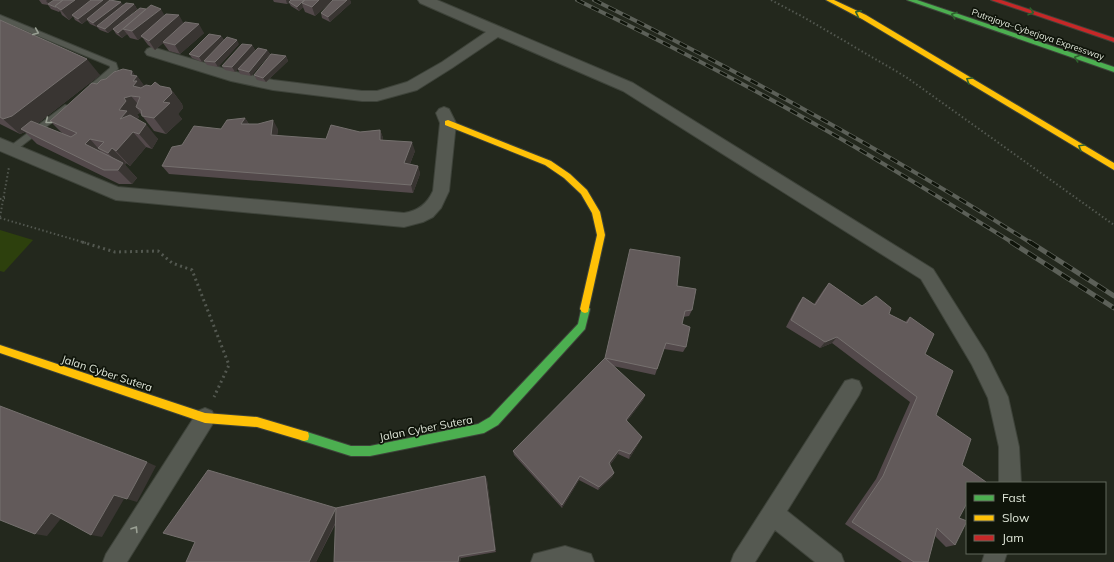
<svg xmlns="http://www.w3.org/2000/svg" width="1114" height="562" font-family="Mulish,sans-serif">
<rect width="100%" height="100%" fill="#23281d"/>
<path fill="#2d400d" d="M0,230L33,240L4,272L0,271Z"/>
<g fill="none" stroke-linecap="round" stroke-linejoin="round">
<g stroke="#3e433a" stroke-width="2">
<path id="lane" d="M0,15L116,63L118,69L96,89H90V85L110,68V66L0,20Z
M65,105L68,106V110L15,151H9L8,149L9,147Z"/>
</g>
<g stroke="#3e433a" stroke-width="2">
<path id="street" d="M418,0H437L633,83L933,269L986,353L1008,397L1019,447L1021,483H999V447L988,398L972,365L921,279L623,91L498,37L452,68L417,90L377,101H362L273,90L231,81L147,55L145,52L147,49L152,47L232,71L273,80L362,91H377L407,82L442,62L486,32L420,3Z
M444,107L449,109L456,123L449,191L441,208L433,217L423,222L404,227L116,200L0,151V138L118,187L404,213C418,211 427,204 433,191L440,123L436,113L439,109Z
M852,379L859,381L862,388L859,395L787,511L841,554L844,562H815L775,530L755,562H731L734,554L845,381Z
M205,408L212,411L215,418L212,425L127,562H103L106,554L198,411Z
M565,546L591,554L594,562H531L534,554Z
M985,553H1007L1004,562H982Z"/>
</g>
<g stroke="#3e433a" stroke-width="2">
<path id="fast" d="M907,0H917L1114,67V72Z
M585,305L588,306L590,309L585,329L498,425L484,433L370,456H351L300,440L299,436L300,432L304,431L351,446H370L478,424L490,417L578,324L582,306Z"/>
</g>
<g stroke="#3e433a" stroke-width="2">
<path id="slow" d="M826,0H834L866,15L1114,163V170L862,19Z
M448,120L551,161L570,174L587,190L600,212L605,235L588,312L585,313L582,312L580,309L597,235L592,213L581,194L564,178L545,165L445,125V121Z
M0,345L205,413L257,417L304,431L308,432L309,436L308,440L304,441L257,427L205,423L0,353Z"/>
</g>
<g stroke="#3e433a" stroke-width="2">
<path id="jam" d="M991,0H1001L1114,38V42Z"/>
</g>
<path stroke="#535850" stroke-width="2" stroke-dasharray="1.5 2.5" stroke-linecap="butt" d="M771,0L805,18L906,77L1114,225
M0,199L5,198
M0,217L9,167
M0,218L86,243"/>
<path stroke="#535850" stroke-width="3" stroke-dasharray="2 3.5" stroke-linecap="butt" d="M82,242L115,252L158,251L172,263L192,270L229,365L214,397"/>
<use href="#lane" fill="#555951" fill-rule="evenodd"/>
<use href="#street" fill="#555951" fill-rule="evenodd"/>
<use href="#fast" fill="#4caf50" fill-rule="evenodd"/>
<use href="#slow" fill="#ffc107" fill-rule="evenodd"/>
<use href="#jam" fill="#c62828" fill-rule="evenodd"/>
<g stroke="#5c6058" stroke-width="4">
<path id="rail-far1" d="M577,0C657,39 736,79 813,123C881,161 947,202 1013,243
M594,0C744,74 890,154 1031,243"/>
</g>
<g stroke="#5c6058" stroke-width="5">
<path id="rail" d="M1011,242L1114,308
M1030,242L1114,296"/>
</g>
<use href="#rail-far1" stroke="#0f140a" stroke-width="2.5" stroke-dasharray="8" stroke-linecap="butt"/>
<use href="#rail" stroke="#0f140a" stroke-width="3.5" stroke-dasharray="10" stroke-linecap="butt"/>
</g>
<path fill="#53494b" d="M39,0H112L123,5L134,4L137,9L118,25L165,15L184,23L204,33L180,54L169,51L163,43L155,50L148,45L142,37L138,40L130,38L127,34L122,38L116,34L113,29L108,33L100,30L97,27L90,24L87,20L82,24L75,20L73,16L69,20L62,15L60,11L59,12L51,9L48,5L42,4Z
M273,0H333L315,16L305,12L303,7L299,11L291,6L289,3L287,4L274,2Z
M333,0H350L351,3L330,22L322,18L321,13Z
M0,20L100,75L37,124L64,135L50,121L97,84L106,79L132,71L135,76H137L144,86H160L170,88L182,104L183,108L178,114L182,119L166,134L154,131L140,113L137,114L139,117L137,119L158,139L152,149L146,147L130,166L126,163L125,165L137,178L132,184H119L37,144L25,132L20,134L0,124Z
M221,36L224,40L202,62L192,58L189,54Z
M239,44L218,67L207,65L204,61Z
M252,45L255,50L235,72L225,70L222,66Z
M267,50L270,54L251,76L240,74L238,69Z
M286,56L288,61L266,82L257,80L254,75Z
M245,118L249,124L278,129L277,136L326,139L360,132L380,130L383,138V140L415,151L410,164L418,166L420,174L413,193L169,174L162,166L182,145L221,129Z
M829,283L862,306L889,314L905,322L910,317L925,354L936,415L962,465L967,483L959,518L955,545L946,547L935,536L928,562H902L845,524L876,479L910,402L832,343L820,348L786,327L798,304L803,297L814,304L824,289Z
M677,286L692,310L689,316L683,317L682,324L686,347L683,352L664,349L655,375L613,366L645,395L643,400L627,421L640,441L629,459L618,454L610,465L614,473L612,477L598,490L579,480L562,508L514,455L513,451Z
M485,476L487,480L496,552L461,558L460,562H334L336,523L316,562H186L336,508Z"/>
<path fill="#393532" d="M47,0H57L50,5L46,1Z
M75,0H94L72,15L73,16L69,20L61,10Z
M103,0H110L111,1L82,24L78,19Z
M286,0H292L287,4Z
M304,0H311L302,3L303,7L299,11L297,7Z
M319,0H333L315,16L312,7Z
M347,0H350L351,3L330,22L328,17Z
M121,2L124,6L97,26V27L93,23Z
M134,4L137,9L108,33L105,29Z
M149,9L123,29L127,34L122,38L118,33Z
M161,9L166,18L141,36L142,37L138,40L132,31Z
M179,15L184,24L155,50L149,41Z
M199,24L204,33L180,54L175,45Z
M221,36L224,40L202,62L199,57Z
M237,40L239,44L218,67L215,62Z
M252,45L255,50L235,72L232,67Z
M267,50L270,54L251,76L249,72Z
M286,56L288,61L266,82L263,78Z
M87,59L100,75L28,131L21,129L25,132L20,134L3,119Z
M132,71L136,77L137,76L149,92L133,86L131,75Z
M170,88L182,104L183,108L178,114L182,119L166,134L154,118Z
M131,96L144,111L136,107L140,113L137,114L139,117L135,122L133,132L146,147L130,166L116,151L120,119L119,110L124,98Z
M245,118L250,126L241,124Z
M273,120L278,129L276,144L271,135Z
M146,124L158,139L152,149L139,134Z
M380,130L383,138V149L380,140Z
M90,139L104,155L85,144Z
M412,142L415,151L407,171L404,163Z
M112,148L126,163L125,165L137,178L132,184L118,170L121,166L108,153Z
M418,166L420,174L413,193L411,185Z
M837,337L832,343L820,348L825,342Z
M645,395L643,400L625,424L626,420Z
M642,437L640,441L629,459L630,454Z
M619,450L618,454L608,467L609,463Z
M147,462L156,466L137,502L127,499Z
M614,473L612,477L598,490L599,487Z
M485,476L487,480L496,552L495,550Z
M580,476L579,480L562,508V505Z
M114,495L124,499L102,537L91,535Z
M336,508L341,511L316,562H309Z
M51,513L63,516L47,536L35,534Z
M459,556L461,558L460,562H458Z"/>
<path fill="#625a5a" stroke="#75706e" d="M54,0H63L55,6L56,7H55L48,4Z
M63,0H75L61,10L55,6Z
M91,0H103L78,19L72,15Z
M110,0L121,2L93,23L87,19Z
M291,0H304L297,7L289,2Z
M305,0H319L312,7L302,3Z
M333,0H347L328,17L321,13Z
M126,3L134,4L105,29L97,26Z
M151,5L161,9L132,31L123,29Z
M140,8L146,9L118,33L113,29Z
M166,14L179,15L149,41L141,36Z
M0,20L87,59L12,116L3,119L0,117Z
M185,22L199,24L175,45L163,42Z
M209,34L221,36L199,57L189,54Z
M227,37L237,40L215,62L204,61Z
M242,44L252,45L232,67L222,66Z
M258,48L267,50L249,72L238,69Z
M271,54L286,56L263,78L254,75Z
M123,69L132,71L131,75L137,76L133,81H137L133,86L141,88L146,85L151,86L155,82L160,86L170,88L172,93L163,102L170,103L154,118L142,116L141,110L136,107L140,97L131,96L124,98L126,101L119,110L127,111L120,119L130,115L146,124L139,134L133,132L116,151L112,148L108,153L98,148L104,142L90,139L85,144L123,163L118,170H104L21,129L31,121L71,137L77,133L50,121L92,83L97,84L101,80L106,79L114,72Z
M245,118L241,124H258L273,120L271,135L326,139L331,125L360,132L380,130V140L412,142L404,163L418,166L411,185L162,166L172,147L182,145L194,126L221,129L227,120Z
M630,249L680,257L677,286L696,289L692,310L685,311L682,324L690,327L686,347L666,343L657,369L605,358L645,395L626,420L642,437L630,454L619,450L609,463L614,473L599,487L580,476L562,505L513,451L605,358Z
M829,283L862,306L876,296L891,308L889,314L907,323L910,317L934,334L925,354L953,371L936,415L971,439L962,465L986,482L985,483H967V503L959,518L967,521L955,545L937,528L928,562H914L852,522L883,476L917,397L837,337L825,342L791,320L803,297L815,305Z
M0,406L147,462L127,499L114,495L91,535L51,513L35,534L0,520Z
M208,470L336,508L485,476L495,550L459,556L458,562H334L336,508L309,562H186L195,542L163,533Z"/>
<defs><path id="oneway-chevron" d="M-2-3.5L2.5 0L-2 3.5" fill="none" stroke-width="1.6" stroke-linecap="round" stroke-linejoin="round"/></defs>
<g stroke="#2e622d">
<use href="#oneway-chevron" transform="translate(1031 12) rotate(18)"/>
<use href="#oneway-chevron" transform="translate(858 13) rotate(-154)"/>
<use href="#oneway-chevron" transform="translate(954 15) rotate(-161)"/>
<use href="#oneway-chevron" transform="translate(1077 58) rotate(-161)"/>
<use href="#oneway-chevron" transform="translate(969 80) rotate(-149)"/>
<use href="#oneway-chevron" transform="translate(1081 147) rotate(-149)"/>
</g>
<g stroke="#9aa094">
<use href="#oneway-chevron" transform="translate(36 32) rotate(23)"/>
<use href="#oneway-chevron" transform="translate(48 121) rotate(142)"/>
<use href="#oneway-chevron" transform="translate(135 529) rotate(-58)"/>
</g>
<g text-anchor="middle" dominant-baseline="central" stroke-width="3.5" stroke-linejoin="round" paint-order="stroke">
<g font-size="9" fill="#dfe6d8" stroke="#0f140a">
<text transform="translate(1038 34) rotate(19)">Putrajaya–Cyberjaya Expressway</text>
</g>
<g font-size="11" fill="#dfe6d8" stroke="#0f140a">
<text transform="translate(107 373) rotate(18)">Jalan Cyber Sutera</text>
<text transform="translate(426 428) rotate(-11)">Jalan Cyber Sutera</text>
</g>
</g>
<rect x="966" y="482" width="140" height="72" fill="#0f140a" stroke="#62685c"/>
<rect x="974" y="495" width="20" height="6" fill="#4caf50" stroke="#62685c"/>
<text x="1002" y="502" font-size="12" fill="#dfe6d8">Fast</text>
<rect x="974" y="515" width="20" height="6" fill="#ffc107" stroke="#62685c"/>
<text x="1002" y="522" font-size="12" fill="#dfe6d8">Slow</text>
<rect x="974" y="535" width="20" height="6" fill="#c62828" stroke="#62685c"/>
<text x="1002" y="542" font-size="12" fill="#dfe6d8">Jam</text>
</svg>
